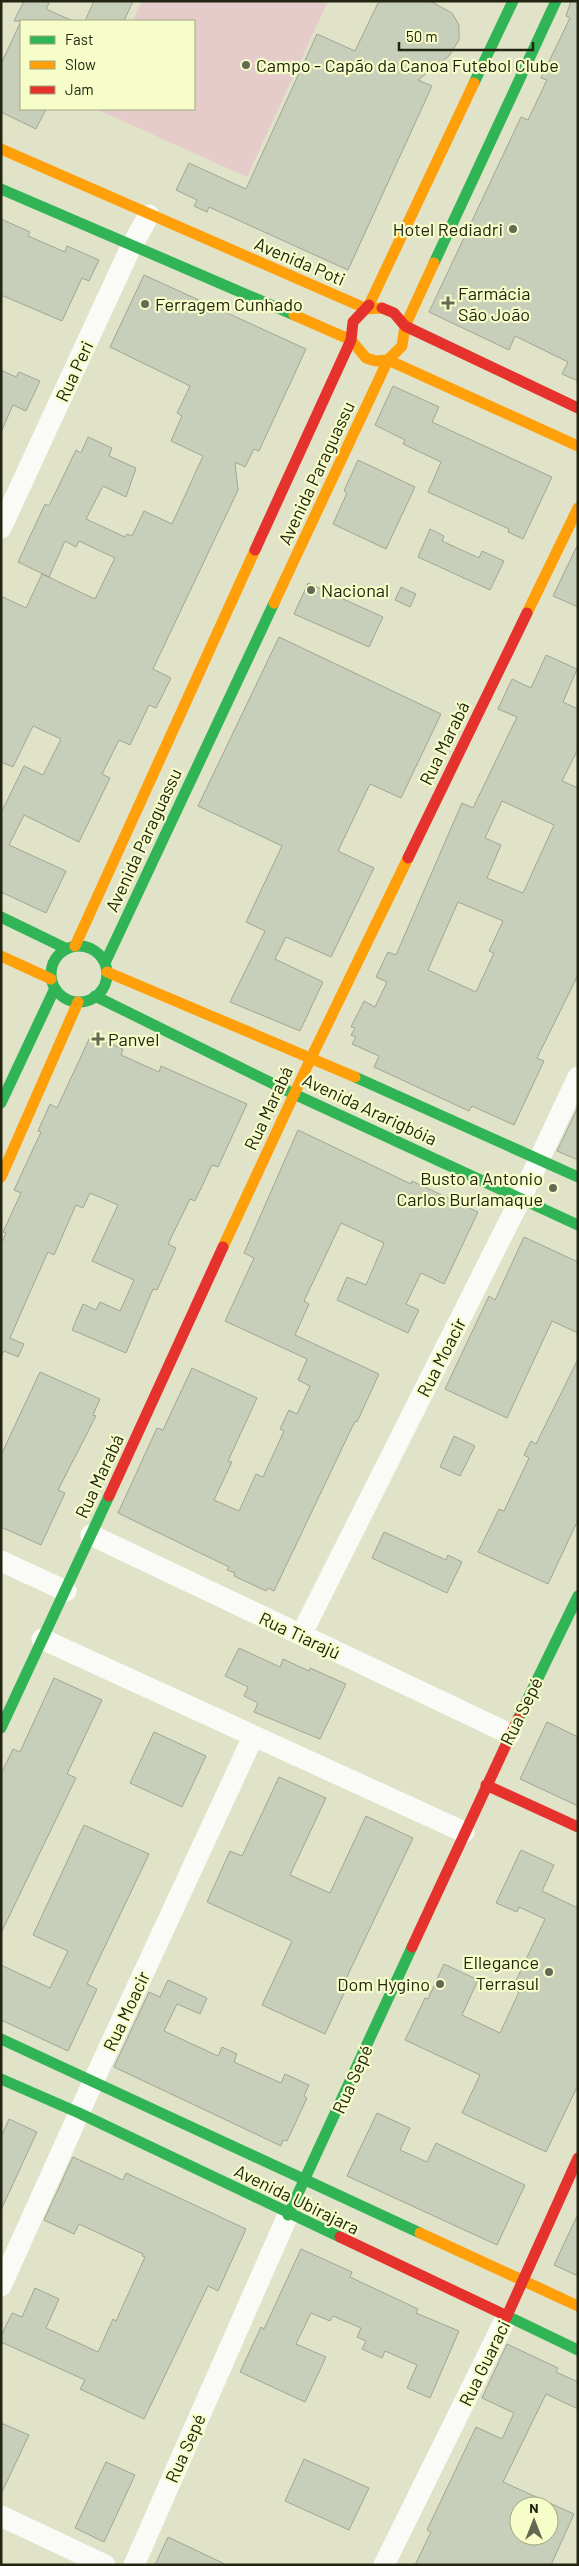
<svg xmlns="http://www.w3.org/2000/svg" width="579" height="2566" font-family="Barlow,sans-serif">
<rect width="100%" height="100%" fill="#e0e3c8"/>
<path fill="#e5ccca" d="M142,1H328L247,177L96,109H194V21H133Z"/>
<path fill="#c7ceb9" stroke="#a0a693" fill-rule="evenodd" d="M24,1H50L46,9L73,21H21V109H46L36,129L1,112V64L21,21H14Z
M94,1H133L124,21H85Z
M379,1H430L452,13L459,25V40L449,56L418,80L432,86L348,270L209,207L207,212L194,206L197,200L176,190L189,163L246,189L317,34L355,51Z
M571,1H578V381L562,374L568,362L515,336L509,350L429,312L521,117L528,120L547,80L541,78L570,18L566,16Z
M1,219L30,232L28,236L65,252L67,246L99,260L89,281L82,278L62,321L1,295Z
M144,275L306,349L259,451L254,449L245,467L235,462L238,490L153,669L171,678L156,708L149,705L130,745L119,740L102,774L110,778L79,842L24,815L9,845L66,871L46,913L1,892V813L24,766L43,775L61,739L33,726L13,767L1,762V596L26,608L42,574L95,599L115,558L79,541L76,547L65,541L49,577L18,562L45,504L49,506L76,450L81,453L88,437L112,448L109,456L136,468L126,497L103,486L86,519L125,537L127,534L132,536L144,511L172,524L203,456L171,441L182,416L177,413L190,386L110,347Z
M1,370L16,377L19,372L40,381L26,411L13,405L1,432Z
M393,386L439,407L432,422L552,477L523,539L508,532L509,529L428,492L441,462L403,444L405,440L375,425Z
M358,460L415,487L386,549L333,524L347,493L344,491Z
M430,529L444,536L442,541L479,558L482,551L504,561L490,590L418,557Z
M578,544V607L553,596Z
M308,583L383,617L369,647L294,614Z
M401,587L416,594L410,607L395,600Z
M279,637L441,714L401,798L370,784L338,851L374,868L331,957L286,937L275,959L323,982L300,1031L230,1002L265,931L246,922L282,846L198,806Z
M546,655L577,669L563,702L578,709V749L562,781L578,788V975L537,1058L544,1061L514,1125L472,1106L469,1111L374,1067L379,1056L352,1044L356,1037L351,1035L355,1028L351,1027L364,1001L375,1007L387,982L376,977L388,952L396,955L462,803L473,808L517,717L498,709L512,679L531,688ZM502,801L554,825L523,893L487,878L501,845L485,838ZM458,902L503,921L489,951L494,953L476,992L428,970Z
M91,1035L123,1049L121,1055L159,1072L161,1066L247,1104L218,1167L212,1165L195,1201L190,1199L168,1244L176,1248L157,1290L153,1289L126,1353L72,1330L83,1304L96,1310L100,1302L120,1311L134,1280L92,1261L118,1205L90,1193L83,1208L76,1205L54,1255L48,1252L30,1292L10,1338L24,1344L18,1357L4,1351L1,1357V1244L6,1233L3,1232L21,1193L14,1190L41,1132L38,1131L50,1104L57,1108Z
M578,1107V1160L557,1151Z
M298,1130L411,1184L412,1181L478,1212L444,1284L421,1273L406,1304L419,1310L408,1333L337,1300L347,1277L366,1285L384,1243L341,1223L304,1301L309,1304L295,1335L379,1374L357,1422L355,1421L274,1591L268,1588L266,1591L234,1576L235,1573L227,1570L229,1567L118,1513L157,1428L163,1430L192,1368L257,1398L228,1461L232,1462L214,1500L239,1511L256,1474L263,1477L284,1431L280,1429L289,1410L297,1414L310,1386L298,1380L307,1359L225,1321L254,1258L244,1253Z
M524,1237L578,1262V1333L552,1321L507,1418L445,1389L489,1296L495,1300Z
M578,1359V1520L548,1584L478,1552L499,1509L504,1511L529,1458L524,1455L531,1441L536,1444Z
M40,1372L100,1399L93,1415L96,1416L58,1490L65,1493L41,1545L1,1527V1455Z
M454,1436L475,1446L460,1476L440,1467Z
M384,1532L446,1560L448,1555L462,1562L447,1593L372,1558Z
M239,1648L280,1667L283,1659L309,1671L310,1668L346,1684L320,1739L254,1712L258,1703L244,1696L248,1687L225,1676Z
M54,1678L102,1700L67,1774L76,1778L1,1933V1774L13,1749L20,1752Z
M547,1722L578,1737V1806L520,1779Z
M154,1732L206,1756L182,1807L130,1783Z
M279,1777L326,1798L290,1875L330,1893L366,1816L413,1838L343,1985L347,1987L325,2034L262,2005L292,1941L207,1902L230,1851L242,1856Z
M84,1825L149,1854L87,1984L97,1989L68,2051L1,2020V1965L50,1988L68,1951L33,1935Z
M521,1850L554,1865L542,1891L578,1908V2085L546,2152L462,2113L480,2075L405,2040L425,1998L428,1999L444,1964L478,1980L462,2015L500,2033L519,1992L512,1989L545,1919L519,1907L517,1912L496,1903Z
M168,1980L207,1998L200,2014L177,2004L164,2031L218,2056L222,2047L237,2054L234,2062L281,2083L285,2074L309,2085L304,2096L307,2098L287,2141L283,2140L281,2146L114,2067L149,1992L160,1997Z
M377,2113L410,2128L400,2150L427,2162L436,2143L525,2185L497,2245L347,2176Z
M9,2119L37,2132L1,2210V2137Z
M73,2157L123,2180L126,2173L246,2229L218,2291L208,2286L144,2419L80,2389L85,2380L1,2342V2336L12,2313L22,2317L35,2288L59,2299L46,2328L98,2352L113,2319L116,2321L145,2257L142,2256L143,2254L79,2224L74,2234L44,2220Z
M578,2214V2276L554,2265Z
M301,2249L352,2272L350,2277L418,2309L416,2313L459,2331L430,2398L407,2388L417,2365L385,2351L382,2358L362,2349L366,2341L357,2337L361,2328L333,2316L330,2321L311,2313L296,2344L326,2357L305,2402L240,2372L261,2327L264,2329Z
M507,2344L558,2368L556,2372L578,2382V2409L546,2394L503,2482L574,2514L551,2565H415L431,2532L427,2530L476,2427L502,2439L514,2413L482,2398ZM519,2506H549V2536H519Z
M1,2423L29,2435L1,2494Z
M304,2459L369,2488L349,2530L285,2501Z
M106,2462L135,2475L104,2542L75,2528Z
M168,2537L227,2565H155Z"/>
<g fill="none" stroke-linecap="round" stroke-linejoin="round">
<path stroke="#fafbf7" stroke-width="21" d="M1,528L131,247L149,215
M91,1535L510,1734
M1,1561L66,1591
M301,1635L521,1198L578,1077
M42,1639L464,1832
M1,2286L93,2082L253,1737
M1,2516L105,2565
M134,2565L288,2215
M384,2565L506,2318"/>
<path stroke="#30b455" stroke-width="11" d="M474,83L513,1
M1,189L294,315
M434,263L556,1
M1,917L67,949
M51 974a28 28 0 1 1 56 0a28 28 0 1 1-56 0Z
M105,963L274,603
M95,996L294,1094L578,1225
M355,1077L578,1177
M1,1103L55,988
M518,1719L578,1596
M1,1728L109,1496
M1,2039L420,2233
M1,2079L79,2113L340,2237
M288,2215L412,1947
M507,2316L578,2350"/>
<path stroke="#ff9f0a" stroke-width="11" d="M1,149L367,309L382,308
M369,305L474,83
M294,315L351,340L366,358L376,361L388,360L578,446
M274,603L388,360L402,346L405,326L434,263
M527,613L578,508
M75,946L255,550
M1,956L51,979
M107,972L355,1077
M1,1177L78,1002
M223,1247L311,1058L408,858
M420,2233L578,2306"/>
<path stroke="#e5322d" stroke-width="11" d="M382,308L394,313L405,326L578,408
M255,550L351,340L353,322L369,305
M408,858L527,613
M109,1496L223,1247
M486,1785L578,1827
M412,1947L518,1719
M340,2237L507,2316
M506,2318L578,2158"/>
</g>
<g fill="#656852" stroke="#f6fdc9" stroke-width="2">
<circle cx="246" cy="65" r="5"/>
<circle cx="513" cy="229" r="5"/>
<path d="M445.5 295.5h5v5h5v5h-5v5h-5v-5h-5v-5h5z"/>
<circle cx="145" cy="304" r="5"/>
<circle cx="311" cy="590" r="5"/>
<path d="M95.5 1031.5h5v5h5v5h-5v5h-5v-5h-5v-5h5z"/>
<circle cx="553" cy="1188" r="5"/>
<circle cx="549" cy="1972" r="5"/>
<circle cx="440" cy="1984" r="5"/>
</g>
<g text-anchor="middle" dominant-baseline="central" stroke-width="4.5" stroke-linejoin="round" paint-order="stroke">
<g font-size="18" fill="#232512" stroke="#f6fdc9" text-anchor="start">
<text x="256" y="65">Campo - Capão da Canoa Futebol Clube</text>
<text x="503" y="229" text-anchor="end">Hotel Rediadri</text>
<text x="458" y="293">Farmácia<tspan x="458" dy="21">São João</tspan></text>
<text x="155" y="304">Ferragem Cunhado</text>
<text x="321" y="590">Nacional</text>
<text x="108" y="1039">Panvel</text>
<text x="543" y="1178" text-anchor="end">Busto a Antonio<tspan x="543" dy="21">Carlos Burlamaque</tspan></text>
<text x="539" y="1962" text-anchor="end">Ellegance<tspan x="539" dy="21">Terrasul</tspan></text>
<text x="430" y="1984" text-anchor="end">Dom Hygino</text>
</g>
<g font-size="18" fill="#232512" stroke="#f6fdc9">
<text transform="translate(300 261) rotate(23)">Avenida Poti</text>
<text transform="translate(74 371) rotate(-65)">Rua Peri</text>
<text transform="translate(316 473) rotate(-65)">Avenida Paraguassu</text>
<text transform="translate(444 743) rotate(-64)">Rua Marabá</text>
<text transform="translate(143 840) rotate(-65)">Avenida Paraguassu</text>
<text transform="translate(268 1108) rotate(-65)">Rua Marabá</text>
<text transform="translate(370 1109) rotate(25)">Avenida Ararigbóia</text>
<text transform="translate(441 1357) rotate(-63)">Rua Moacir</text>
<text transform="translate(99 1476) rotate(-65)">Rua Marabá</text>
<text transform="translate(300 1635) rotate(25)">Rua Tiarajú</text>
<text transform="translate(521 1711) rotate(-64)">Rua Sepé</text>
<text transform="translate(126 2011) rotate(-65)">Rua Moacir</text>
<text transform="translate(352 2079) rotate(-66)">Rua Sepé</text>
<text transform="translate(297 2199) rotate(26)">Avenida Ubirajara</text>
<text transform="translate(484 2363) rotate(-64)">Rua Guaraci</text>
<text transform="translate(185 2448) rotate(-66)">Rua Sepé</text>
</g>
</g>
<rect width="579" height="2566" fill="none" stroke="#232512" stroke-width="5"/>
<rect x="20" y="20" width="175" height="90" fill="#f6fdc9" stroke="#a2a780"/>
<rect x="30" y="36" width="25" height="8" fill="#30b455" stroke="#a2a780"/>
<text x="65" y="45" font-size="15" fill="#232512">Fast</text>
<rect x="30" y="61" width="25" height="8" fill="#ff9f0a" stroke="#a2a780"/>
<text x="65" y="70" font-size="15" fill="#232512">Slow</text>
<rect x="30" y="86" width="25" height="8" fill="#e5322d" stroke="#a2a780"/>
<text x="65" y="95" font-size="15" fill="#232512">Jam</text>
<g transform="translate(534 2521)"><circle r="24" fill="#f6fdc9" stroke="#a2a780"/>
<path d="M0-4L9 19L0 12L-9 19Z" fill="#656852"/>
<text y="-8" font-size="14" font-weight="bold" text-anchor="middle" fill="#232512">N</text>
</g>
<path d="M399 42v8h134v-8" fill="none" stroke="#232512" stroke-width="2.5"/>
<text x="406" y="42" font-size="15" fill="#232512" stroke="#f6fdc9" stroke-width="4" paint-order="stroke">50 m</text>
</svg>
